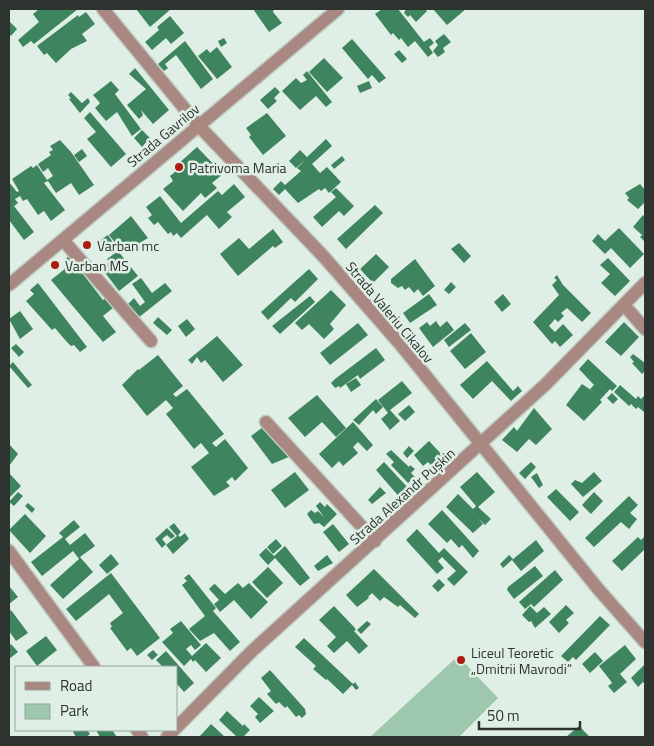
<svg xmlns="http://www.w3.org/2000/svg" width="654" height="746" font-family="'Titillium Web',sans-serif">
<rect width="100%" height="100%" fill="#e0efe5"/>
<path fill="#9ec8ae" d="M458,656L498,698L459,737H370Z"/>
<path fill="#3e845f" d="M39,9H78L34,44L31,41L23,47L18,40L39,22L33,14Z
M136,9H171L150,27Z
M253,9H274L273,12L282,23L269,32Z
M382,9H398L424,42L430,38L434,43L429,47L433,53L428,57L415,41L408,47L401,38L399,40L393,33L391,35L375,14Z
M406,9H425L427,11L416,22L410,15L408,17L404,13Z
M433,9H466L447,25Z
M86,12L95,24L82,34L87,41L71,49L56,63L47,53L44,55L37,46L78,15L79,17Z
M170,16L184,33L171,44L166,38L152,50L145,42L159,30L157,27Z
M9,21L17,29L11,36L9,33Z
M444,34L451,42L443,48L445,52L438,57L433,51L438,45L435,41Z
M224,38L227,43L221,47L218,41Z
M352,39L386,78L379,83L372,75L368,79L342,48Z
M185,41L213,79L201,89L176,55L165,64L168,68L164,71L158,64Z
M217,47L232,67L217,79L198,56L207,49L210,53Z
M399,50L407,59L402,63L394,54Z
M324,58L343,78L327,92L309,72Z
M135,68L169,110L153,124L141,110L143,115L139,119L127,105L146,89L129,74Z
M307,71L332,102L326,107L316,96L300,110L282,91L296,78L301,83L307,80L303,75Z
M111,81L119,90L115,94L141,129L132,136L117,112L106,121L95,108L100,103L93,95Z
M369,81L372,88L360,93L357,86Z
M275,87L280,92L274,98L277,101L268,109L260,100Z
M71,92L82,103L88,98L90,102L80,113L69,99L71,98L68,95Z
M90,112L126,154L111,167L87,139L96,132L84,118Z
M267,113L286,136L263,155L249,137L251,135L246,128Z
M142,130L150,138L142,147L134,138Z
M326,139L332,146L312,164L320,173L327,167L341,182L329,193L325,188L321,191L319,189L298,203L285,189L279,195L273,189L281,181L285,185L301,171L297,168L306,159L296,168L289,161L300,150L307,157Z
M60,140L71,152L94,185L79,195L71,183L56,193L48,181L44,183L65,210L51,221L44,211L38,215L27,199L23,201L20,196L15,199L18,203L14,206L34,232L24,240L9,220V182L17,192L19,191L12,179L31,166L33,168L37,165L47,180L53,176L48,168L43,172L38,164L51,155L49,152L53,150L50,146Z
M197,147L223,174L212,183L217,188L205,198L201,193L183,211L163,189L173,181L170,176L181,167L178,164Z
M82,149L87,156L79,162L74,155Z
M342,156L345,160L334,169L331,165Z
M234,184L245,197L227,212L232,217L219,229L207,215L181,238L177,233L173,236L171,232L168,234L158,222L154,225L148,218L152,215L146,207L160,196L181,223L218,191L222,195Z
M640,184L645,190V202L638,209L627,200L629,198L625,193Z
M336,188L354,206L344,216L339,211L322,227L313,217L336,197L331,192Z
M375,205L383,213L346,249L337,239Z
M643,215L645,217L644,241L640,237L642,235L633,227Z
M131,216L148,238L123,253L109,235Z
M619,228L644,254L630,268L611,248L605,254L592,241L598,234L605,241Z
M273,229L283,242L275,248L273,246L238,276L220,254L239,238L249,249Z
M108,235L116,247L107,253L99,241Z
M459,243L471,256L464,263L451,249Z
M118,251L138,276L119,291L103,270L109,262L107,259Z
M376,254L389,267L373,283L360,269Z
M69,256L103,300L106,298L114,307L103,316L116,332L103,342L51,280L66,268L63,261Z
M608,258L630,281L615,296L601,283L610,274L600,265Z
M415,259L435,286L423,296L418,289L414,293L409,287L405,290L402,286L398,288L391,283V279Z
M309,269L318,279L295,302L291,298L268,320L261,312Z
M557,275L563,285L591,313L582,322L567,308L561,313L564,316L558,322L555,319L549,326L555,332L563,324L573,335L560,347L555,341L552,344L533,322L559,295L552,285L557,280L554,278Z
M141,278L152,293L165,283L172,291L138,318L127,305L134,298L140,306L145,302L132,284Z
M451,282L456,287L449,294L444,290Z
M38,283L87,347L80,352L74,345L71,346L66,341L55,328L52,330L26,301L34,294L30,290Z
M331,290L346,305L330,324L334,329L324,339L309,324L302,330L295,323Z
M429,294L437,305L410,323L403,313Z
M503,294L511,304L502,312L494,302Z
M310,296L315,302L280,334L272,326Z
M20,311L33,329L20,339L9,319Z
M158,317L172,330L167,335L153,323Z
M187,319L195,329L186,337L178,326Z
M436,321L440,327L447,321L454,330L433,347L419,328L427,322L430,326Z
M624,322L639,337L621,356L605,342Z
M358,323L368,335L330,365L320,353Z
M465,323L471,330L449,347L444,340Z
M471,333L486,352L465,369L450,351Z
M217,336L243,365L223,382L205,360L201,363L197,357L192,364L188,360Z
M16,344L24,352L19,357L11,348Z
M376,348L385,360L360,379L358,375L340,388L339,386L335,388L331,383L335,379Z
M633,354L645,363V371L642,374L632,363L634,362L630,357Z
M158,355L183,386L173,394L176,397L187,389L224,434L212,443L216,447L225,439L248,468L235,481L232,477L226,482L230,486L214,496L191,467L209,453L201,443L194,449L166,414L173,408L166,400L147,416L122,385L138,369L139,370Z
M588,359L617,386L612,391L610,389L600,400L602,402L584,421L566,405L582,384L594,392L590,389L594,385L579,369Z
M487,361L513,391L518,386L522,391L511,401L492,381L473,399L460,385Z
M13,362L32,385L28,388L9,366Z
M356,378L361,385L351,392L346,384Z
M402,381L412,393L390,410L400,421L390,430L381,419L388,413L378,400Z
M620,385L636,399L638,396L641,399L645,395L644,412L638,407L636,409L631,404L629,406L614,392Z
M612,393L618,399L613,404L607,398Z
M317,395L346,428L336,437L322,422L305,437L288,418Z
M376,399L383,407L376,414L373,410L359,425L353,420Z
M409,405L415,412L405,421L398,414Z
M534,408L552,429L536,445L529,439L517,452L502,440L514,427L517,431Z
M353,422L373,445L367,451L358,442L353,447L358,453L343,466L339,461L332,468L319,454Z
M263,427L277,445L280,443L291,456L272,464L251,436Z
M429,441L445,458L434,468L428,462L423,466L414,455Z
M9,444L18,454L9,466Z
M409,446L414,451L407,458L403,453Z
M391,450L409,467L410,465L415,469L411,473L415,477L408,483L391,465L394,462L386,454Z
M384,462L410,490L401,499L376,470Z
M531,462L536,467L525,479L519,473Z
M295,472L309,490L285,508L271,490Z
M477,472L495,492L478,507L491,519L485,525L478,518L483,524L473,533L446,507L458,494L473,509L476,506L460,487Z
M594,472L602,481L583,497L571,484L575,480L582,483Z
M9,473L21,486L9,498Z
M537,473L543,485L539,488L531,477Z
M380,487L386,493L372,504L368,500Z
M556,489L579,512L570,521L547,497Z
M18,492L23,496L14,506L9,502Z
M594,492L603,501L591,514L582,505Z
M629,496L638,505L630,513L637,519L629,529L621,522L594,547L585,538Z
M320,502L325,507L327,504L337,514L324,527L319,523L314,524L307,514L311,510L315,513L318,511L324,517L316,506Z
M28,503L35,509L32,513L25,506Z
M442,510L479,551L473,558L462,545L459,548L451,539L447,543L428,524Z
M25,514L46,536L30,553L9,530Z
M74,520L80,527L65,539L70,545L85,533L95,546L80,557L93,572L63,599L50,585L79,559L73,551L42,576L31,562L63,537L59,533Z
M174,523L181,532L178,535L180,537L185,533L189,539L173,554L166,545L177,536L169,527Z
M333,524L349,544L339,552L323,532Z
M167,528L175,536L171,539L167,535L162,539L166,544L162,548L155,539Z
M417,529L439,553L444,548L468,572L454,586L447,579L456,571L442,557L438,561L444,568L437,574L406,540Z
M645,536V549L622,571L612,561L638,537L641,540Z
M276,539L282,546L273,554L267,547Z
M536,540L544,551L521,571L512,560Z
M285,546L310,578L300,586L275,558L268,565L259,555L266,548L274,556Z
M111,554L119,564L107,574L99,565Z
M327,555L333,563L318,571L314,566Z
M509,555L513,559L503,568L500,564Z
M535,566L543,576L514,599L507,590L508,587Z
M268,567L283,583L267,598L252,582Z
M374,569L419,614L415,618L400,605L398,607L384,597L380,601L372,593L368,597L369,598L357,607L346,595Z
M555,570L563,580L534,607L531,604L525,609L519,602Z
M111,573L160,638L137,656L131,648L127,651L110,628L112,627L110,623L123,613L109,594L76,621L66,609Z
M189,574L216,608L213,611L240,642L230,651L214,633L200,641L189,629L205,616L182,585L187,581L184,578Z
M439,579L445,585L438,592L432,586Z
M238,583L243,588L249,583L268,602L251,619L234,600L220,612L214,604L219,600L209,589L213,585L215,584L225,594Z
M9,586L18,597L9,604Z
M566,605L574,613L566,620L569,623L559,633L549,622Z
M334,606L354,627L356,630L354,631L368,646L359,654L347,641L334,653L327,646L336,637L319,620Z
M530,606L537,613L544,607L551,614L535,628L531,621L529,622L522,615Z
M11,610L28,633L16,641L9,631V612Z
M600,616L610,625L576,660L573,657L568,662L561,656Z
M181,621L201,645L195,650L191,645L186,649L192,656L206,643L221,658L206,672L195,660L193,662L191,659L184,666L162,642L173,633L170,629Z
M367,621L371,624L361,634L357,630Z
M46,636L57,650L37,666L26,651Z
M304,638L353,684L355,682L359,688L356,690L352,685L343,694L327,679L326,680L313,669L316,666L295,647Z
M11,644L18,652L9,659V646Z
M625,645L636,659L620,674L627,682L614,693L608,686L612,683L610,680L599,666Z
M153,650L158,655L152,660L147,655Z
M166,651L194,683L184,692L176,683V667H163L156,660Z
M595,652L603,661L590,673L582,664Z
M645,664V684L643,682L638,687L631,678Z
M270,670L305,709L306,714L302,718L299,715L296,717L287,706L285,708L279,702L276,704L267,694L271,691L261,678Z
M259,697L274,711L260,723L255,717L258,714L250,706Z
M227,711L243,726L244,724L250,730L243,737H237L219,720Z
M211,724L225,737H199Z
M579,726L590,737H566Z
M76,730H87L90,734L86,737H76L73,732Z
M96,730H112L117,737H100Z"/>
<g fill="none" stroke-linecap="round" stroke-linejoin="round">
<g stroke="#bcc9c1" stroke-width="15">
<path id="minor" d="M103,9L198,125L324,257L400,344L599,590L645,642
M63,240L151,341
M9,285L338,9
M624,305L645,329
M266,422L375,541
M9,551L94,667
M176,728L252,651L546,384L645,283
M137,730L142,737
M167,737L174,730"/>
</g>
<use href="#minor" stroke="#aa8882" stroke-width="12"/>
</g>
<g fill="#ab1b0f" stroke="#e0efe5" stroke-width="2">
<circle cx="179" cy="167" r="5"/>
<circle cx="87" cy="245" r="5"/>
<circle cx="55" cy="265" r="5"/>
<circle cx="461" cy="660" r="5"/>
</g>
<g text-anchor="middle" dominant-baseline="central" stroke-width="5" stroke-linejoin="round" paint-order="stroke">
<g font-size="14" fill="#2d332f" stroke="#e0efe5">
<text transform="translate(163 135) rotate(-40)">Strada Gavrilov</text>
<text transform="translate(390 312) rotate(50)">Strada Valeriu Cikalov</text>
<text transform="translate(402 496) rotate(-42)">Strada Alexandr Pușkin</text>
</g>
<g font-size="14" fill="#2d332f" stroke="#e0efe5" text-anchor="start">
<text x="189" y="167">Patrivoma Maria</text>
<text x="97" y="245">Varban mc</text>
<text x="65" y="265">Varban MS</text>
<text x="471" y="652">Liceul Teoretic<tspan x="471" dy="16">„Dmitrii Mavrodi“</tspan></text>
</g>
</g>
<rect width="654" height="746" fill="none" stroke="#2d332f" stroke-width="20"/>
<rect x="15" y="666" width="162" height="65" fill="#e0efe5" stroke="#98a49c"/>
<rect x="25" y="682" width="25" height="8" fill="#aa8882" stroke="#98a49c"/>
<text x="60" y="691" font-size="15" fill="#2d332f">Road</text>
<rect x="25" y="704" width="25" height="15" fill="#9ec8ae" stroke="#98a49c"/>
<text x="60" y="716" font-size="15" fill="#2d332f">Park</text>
<path d="M479 721v8h101v-8" fill="none" stroke="#2d332f" stroke-width="2.5"/>
<text x="487" y="721" font-size="15" fill="#2d332f" stroke="#e0efe5" stroke-width="4" paint-order="stroke">50 m</text>
</svg>
